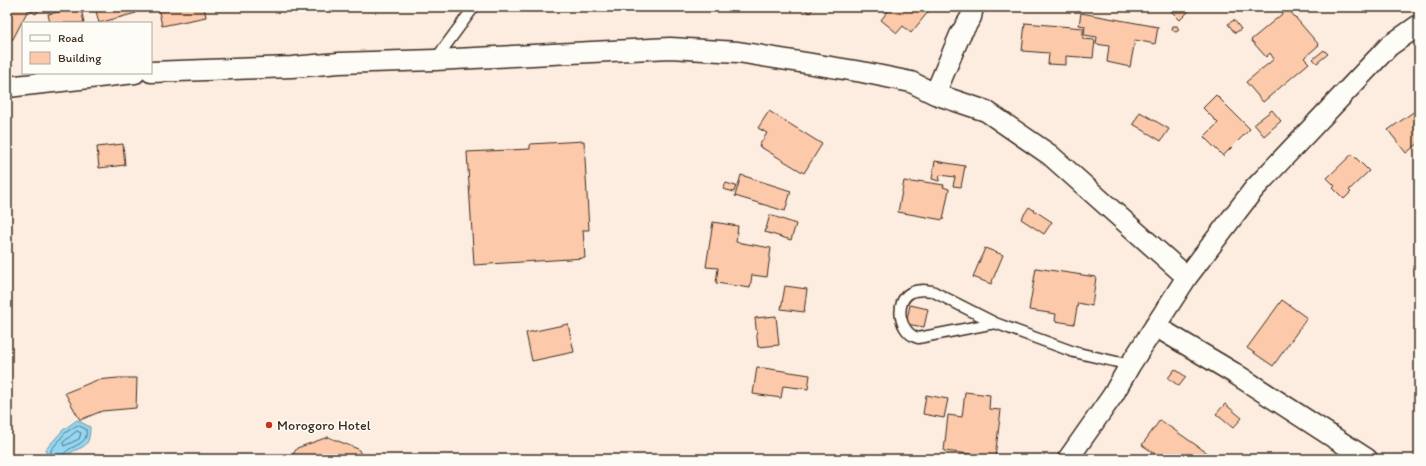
<svg xmlns="http://www.w3.org/2000/svg" width="1426" height="466" font-family="Itim,sans-serif">
<rect width="100%" height="100%" fill="#fdede0"/>
<filter id="ink" filterUnits="userSpaceOnUse"><feTurbulence type="fractalNoise" baseFrequency=".025" numOctaves="2"/><feDisplacementMap in="SourceGraphic" scale="8" xChannelSelector="R" yChannelSelector="G"/><feConvolveMatrix kernelMatrix="1 2 1 2 8 2 1 2 1" color-interpolation-filters="sRGB"/></filter>
<g filter="url(#ink)">
<path fill="#92d7f4" stroke="#6f929e" d="M77,420L90,427C90,455 76,443 65,459H47L46,449L63,430Z"/>
<g fill="none" stroke-linecap="round" stroke-linejoin="round">
<path stroke="#5e6f74" stroke-width="1" d="M77,431L81,433L79,439L64,446L63,443Z
M51,459V450L65,433L77,425L86,429C90,448 64,444 62,459"/>
</g>
<path fill="#fccaab" stroke="#3b2a1e" d="M7,7H41L36,14L28,10L13,39L7,41Z
M95,7H134L136,13L99,23Z
M158,7H204L206,17L162,26Z
M801,7H814L810,13Z
M891,7H932L911,33L903,26L897,33L881,20Z
M1171,7H1193L1180,20L1169,9Z
M81,8L84,23H50L48,14Z
M1288,9L1319,45L1304,58L1309,63L1263,102L1246,82L1274,59L1270,53L1266,57L1251,40Z
M1081,13L1158,27L1155,44L1135,40L1130,67L1107,62L1109,46L1096,44L1097,37L1084,35L1085,26L1079,25Z
M1234,20L1241,29L1235,33L1228,24Z
M1025,23L1083,28V39L1095,40L1093,58L1066,56V65L1048,64L1049,53L1022,51Z
M1173,26H1177L1179,30L1176,32L1172,30Z
M1324,50L1328,54L1317,63L1313,59Z
M1216,95L1250,129L1223,156L1204,137L1218,123L1203,108Z
M1419,108V143L1406,153L1388,130Z
M1272,110L1281,121L1264,136L1254,124Z
M769,111L822,144L804,173L759,146L767,133L758,128Z
M1140,112L1169,129L1161,141L1133,124Z
M584,141L589,230H583L585,258L474,265L467,152L530,149V144Z
M123,144L125,165L99,168L97,147Z
M1352,154L1369,171L1349,190L1351,192L1344,199L1333,188L1335,186L1327,178Z
M935,161L965,166L961,187L953,186L955,177L940,175L939,181L932,179Z
M741,175L791,191L785,211L735,196Z
M904,181L918,183V181L944,185L943,187L949,189L943,220L898,212Z
M726,183L736,186L734,192L723,189Z
M1029,207L1052,222L1044,234L1021,219Z
M770,215L796,224L791,240L765,232Z
M713,222L738,226L736,242L771,248L767,277L752,275L750,288L716,283L718,268L706,267Z
M985,248L1003,255L991,284L973,277Z
M1036,268L1096,277L1092,306L1078,303L1074,324L1055,321L1056,314L1029,310Z
M785,286L807,289L804,312L781,309Z
M1282,300L1307,318L1273,366L1247,348Z
M910,305L928,309L924,327L906,324Z
M776,316L779,345L758,347L755,318Z
M568,324L574,352L532,361L526,333Z
M757,367L810,375L808,389L783,386L781,398L753,394Z
M1175,369L1186,377L1179,386L1168,378Z
M118,378H137L136,408L102,411L80,420L65,393L97,380Z
M965,392L990,395L989,409L1001,410L995,457L944,451L948,415L962,417Z
M926,395L948,399L944,418L923,414Z
M1225,404L1242,418L1233,428L1216,414Z
M1160,420L1216,459H1163L1142,445Z
M328,437L358,449L364,459H290L297,448Z"/>
<g fill="none" stroke-linecap="round" stroke-linejoin="round">
<g stroke="#3b2a1e" stroke-width="13">
<path id="lane" d="M435,60L474,7
M995,323L918,338C899,333 894,302 910,293C917,289 925,290 932,291L995,323L1074,352L1130,365"/>
</g>
<g stroke="#3b2a1e" stroke-width="23">
<path id="street" d="M151,72L292,67L339,63L435,60L670,48L738,52L862,72L911,82L935,94L986,111L1050,155L1187,277
M7,87L135,73
M935,94L960,35L971,17L973,7
M1155,326L1234,373L1367,459
M1068,459L1113,395L1130,365L1187,277L1254,189L1389,46L1419,25"/>
</g>
<use href="#lane" stroke="#fdfcf7" stroke-width="10"/>
<use href="#street" stroke="#fdfcf7" stroke-width="20"/>
</g>
</g>
<circle fill="#c8321e" stroke="#fdfcf7" stroke-width="1.5" cx="269" cy="425" r="4"/>
<g text-anchor="middle" dominant-baseline="central" stroke-width="3" stroke-linejoin="round" paint-order="stroke">
<g font-size="14" fill="#3b2a1e" stroke="#fdfcf7" text-anchor="start">
<text x="277" y="425">Morogoro Hotel</text>
</g>
</g>
<rect width="1426" height="466" fill="none" stroke="#fdfcf7" stroke-width="24"/>
<rect x="12" y="12" width="1402" height="442" fill="none" stroke="#3b2a1e" stroke-width="1.5" filter="url(#ink)"/>
<rect x="22" y="22" width="130" height="52" fill="#fdfcf7" stroke="#afa8a0"/>
<rect x="30" y="35" width="20" height="6" fill="#fdfcf7" stroke="#afa8a0"/>
<text x="58" y="42" font-size="12" fill="#3b2a1e">Road</text>
<rect x="30" y="52" width="20" height="12" fill="#fccaab" stroke="#afa8a0"/>
<text x="58" y="62" font-size="12" fill="#3b2a1e">Building</text>
</svg>
